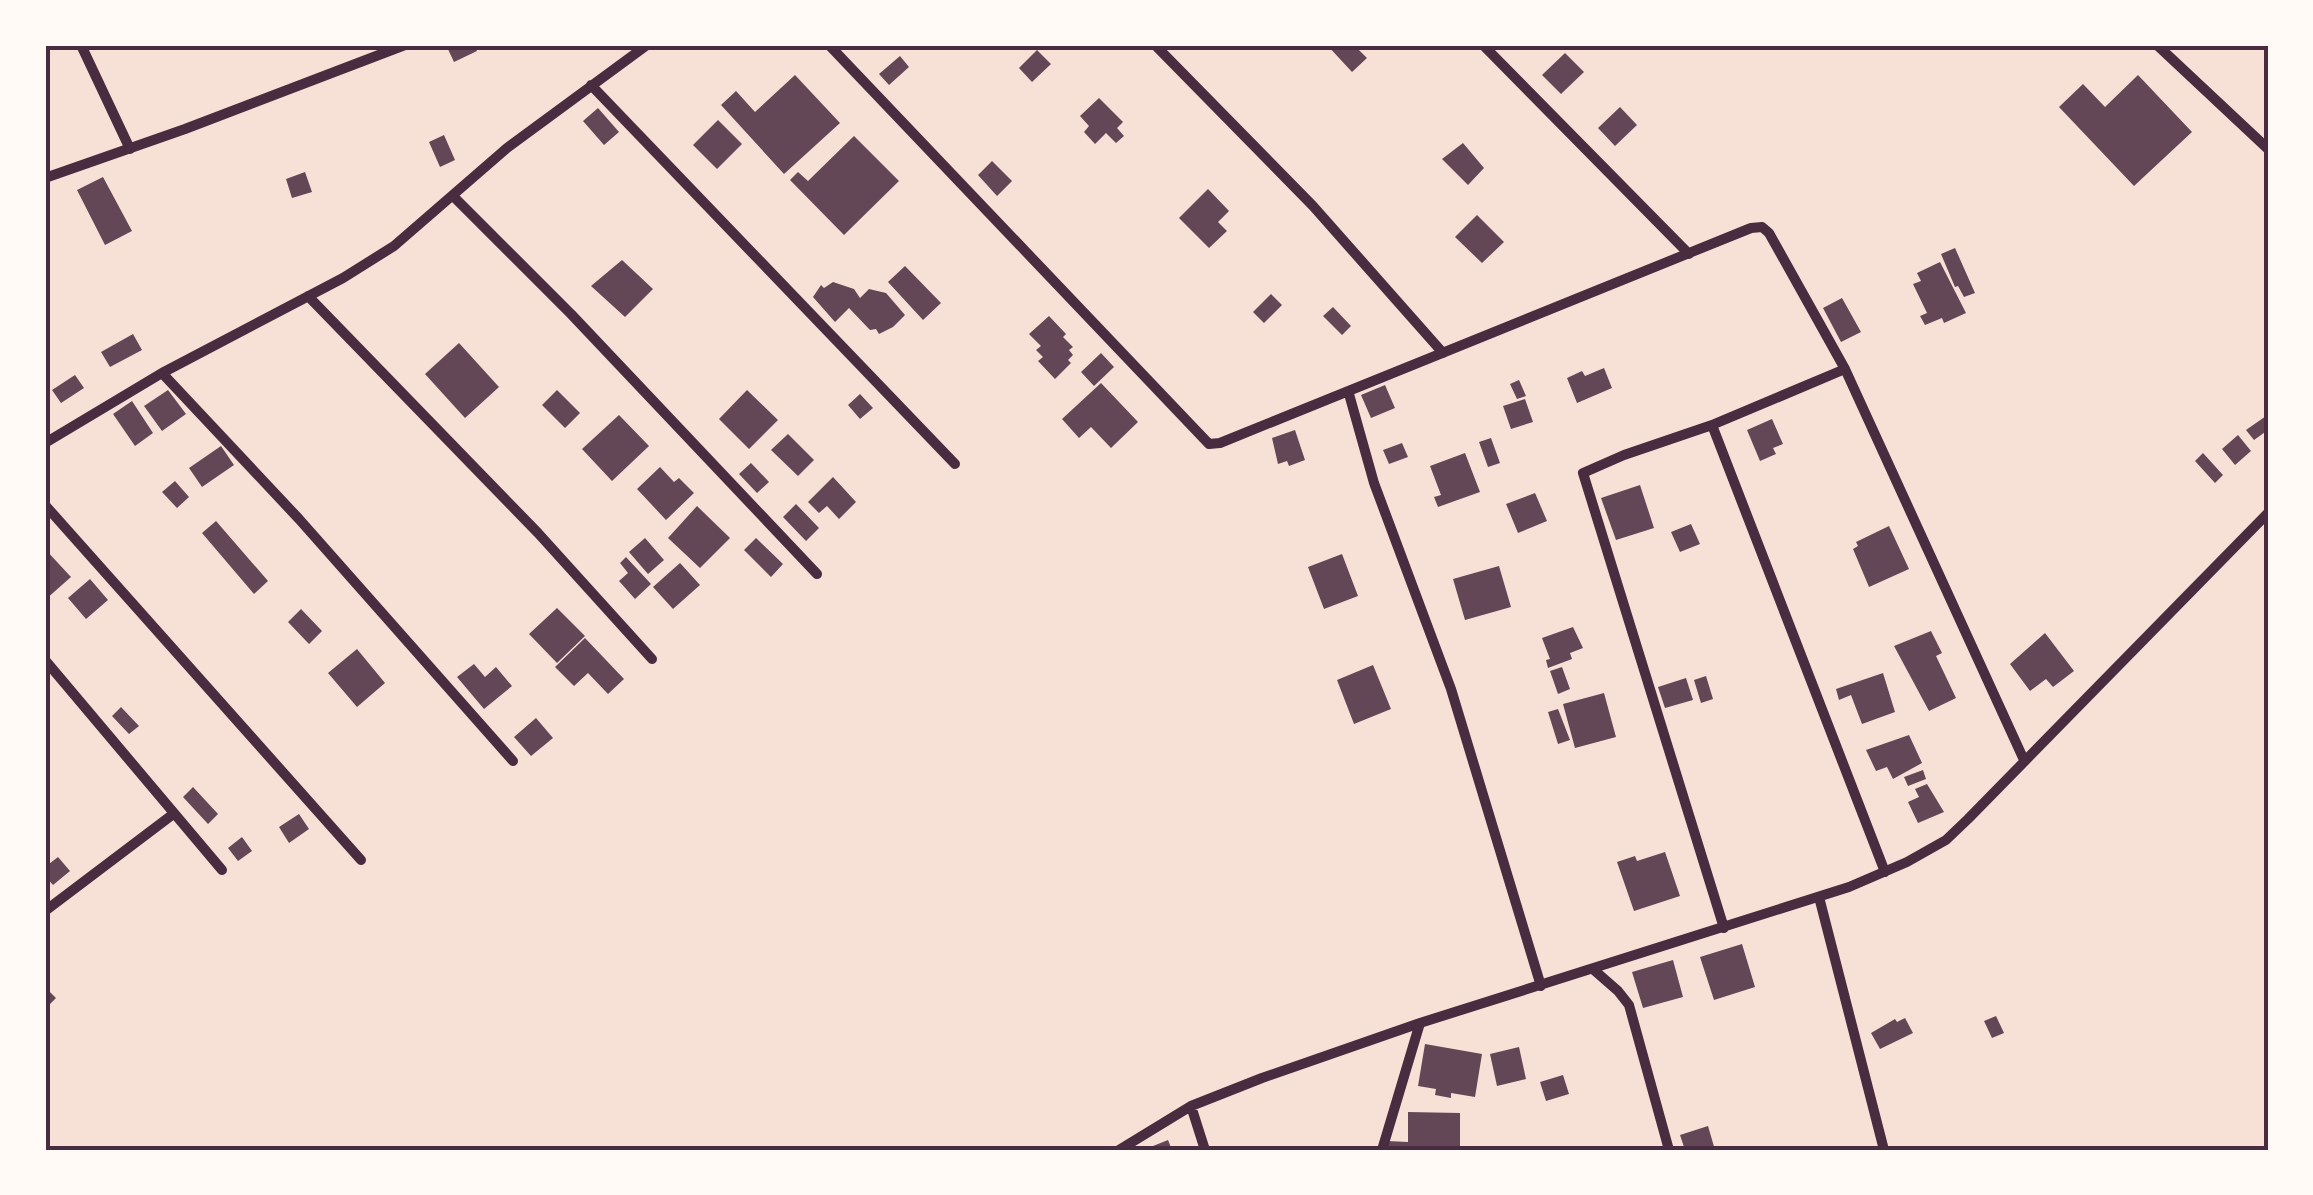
<svg xmlns="http://www.w3.org/2000/svg" width="2313" height="1195" font-family="Cabin,sans-serif">
<rect width="100%" height="100%" fill="#f7e1d7"/>
<path fill="#644757" d="M446,45H474L477,51L454,62Z
M1327,45H1354L1367,58L1352,72Z
M1037,50L1051,64L1032,82L1019,68Z
M1565,53L1584,72L1561,94L1542,75Z
M900,56L909,67L889,85L879,74Z
M795,75L840,123L784,174L721,105L736,91L755,112Z
M2138,75L2192,132L2134,186L2059,107L2083,84L2105,107Z
M1099,98L1123,122L1117,128L1124,136L1116,143L1106,133L1095,144L1084,132L1089,126L1080,116Z
M1620,107L1637,125L1615,146L1598,128Z
M598,108L619,132L604,145L583,121Z
M718,120L742,144L717,169L693,145Z
M444,135L455,160L440,167L429,142Z
M854,136L899,181L844,235L790,180L798,172L808,181Z
M1463,143L1484,168L1468,185L1442,159Z
M992,161L1012,181L997,196L978,175Z
M305,172L312,192L292,198L286,179Z
M103,177L132,231L105,245L77,190Z
M1208,189L1229,211L1218,222L1227,231L1209,248L1179,218Z
M1477,215L1504,242L1482,263L1455,237Z
M1955,248L1975,293L1964,297L1958,286L1955,287L1941,254Z
M622,260L653,289L625,317L591,286Z
M1940,262L1966,313L1944,323L1942,318L1925,325L1920,316L1927,313L1913,284L1921,281L1917,273Z
M905,266L941,303L923,320L888,282Z
M833,282L854,289L860,298L869,289L886,293L905,315L893,327L879,334L876,329L870,330L849,308L835,322L813,297L821,285L824,288Z
M1271,294L1282,305L1264,323L1253,312Z
M1842,298L1861,332L1841,342L1823,308Z
M1333,307L1351,326L1342,335L1323,316Z
M1049,316L1066,334L1063,337L1073,347L1069,350L1073,355L1068,360L1071,363L1055,379L1038,361L1043,357L1036,350L1041,346L1029,334Z
M133,334L142,350L110,367L101,352Z
M459,343L499,387L465,418L425,374Z
M1101,353L1114,367L1094,386L1081,372Z
M1604,368L1612,388L1577,403L1567,378L1582,371L1585,376Z
M75,375L84,388L61,403L52,390Z
M1519,380L1526,396L1517,399L1510,384Z
M1101,383L1138,422L1111,448L1091,427L1079,438L1062,419Z
M1385,385L1395,408L1371,418L1361,395Z
M168,390L186,414L162,431L144,406Z
M557,390L580,413L565,428L542,405Z
M747,390L778,420L749,449L719,419Z
M860,394L873,408L860,419L848,405Z
M1525,399L1533,422L1511,429L1503,406Z
M132,401L153,433L135,446L113,414Z
M619,415L649,446L612,481L582,449Z
M2266,416L2268,430L2254,440L2246,430Z
M1772,419L1783,444L1773,448L1776,454L1760,461L1747,430Z
M1295,430L1305,460L1289,466L1287,461L1278,464L1272,438Z
M788,434L814,460L798,476L771,450Z
M2238,435L2251,451L2235,465L2222,449Z
M1491,438L1500,463L1488,467L1479,442Z
M1402,443L1408,457L1389,464L1383,450Z
M221,446L234,465L202,487L189,468Z
M1465,453L1480,492L1438,507L1434,497L1441,495L1430,466Z
M2203,453L2223,475L2215,483L2195,461Z
M751,463L769,482L757,493L739,474Z
M660,467L674,482L679,478L694,493L666,520L637,489Z
M833,477L856,502L839,519L827,506L819,513L808,502Z
M175,481L189,497L177,508L162,492Z
M1640,485L1654,528L1616,540L1601,498Z
M1535,493L1547,521L1518,533L1506,504Z
M796,504L819,528L806,541L783,517Z
M697,506L730,538L700,568L668,538Z
M216,521L268,581L254,594L202,533Z
M1691,524L1700,544L1680,552L1671,532Z
M1889,526L1909,569L1869,587L1853,549L1858,546L1856,542Z
M645,538L664,560L648,574L629,552Z
M756,538L783,564L771,577L744,550Z
M45,549L71,577L45,600Z
M1342,554L1358,596L1324,609L1308,567Z
M626,557L651,584L635,599L619,581L628,573L620,563Z
M680,563L700,585L673,609L653,587Z
M1499,566L1511,607L1465,620L1453,579Z
M90,579L108,600L86,619L68,598Z
M557,608L585,636L557,663L529,634Z
M301,609L322,631L309,644L288,622Z
M1573,627L1583,648L1570,653L1572,659L1548,668L1546,660L1550,659L1542,638Z
M1931,631L1942,653L1936,656L1956,698L1929,711L1894,646Z
M2045,633L2074,671L2053,687L2046,679L2030,691L2010,664Z
M585,638L624,679L608,694L588,673L574,686L555,667Z
M357,649L385,683L357,707L328,673Z
M474,664L485,677L496,667L512,686L484,709L457,677Z
M1373,665L1391,709L1354,724L1337,680Z
M1562,667L1570,689L1558,694L1550,671Z
M1883,673L1895,712L1862,724L1851,695L1839,700L1836,689Z
M1706,676L1713,699L1701,703L1694,680Z
M1686,678L1693,700L1665,708L1658,687Z
M1604,693L1616,737L1575,748L1563,704Z
M121,707L139,726L129,734L112,716Z
M1558,709L1570,740L1558,744L1548,712Z
M536,718L553,738L531,756L514,737Z
M1909,735L1922,763L1893,779L1887,767L1876,771L1866,750Z
M1923,770L1926,779L1908,786L1904,777Z
M1927,784L1944,812L1918,823L1908,802L1919,797L1915,789Z
M193,787L218,814L208,824L183,797Z
M299,814L309,829L289,843L279,827Z
M242,837L252,851L238,861L228,848Z
M1665,852L1680,896L1634,911L1617,862L1635,856L1637,861Z
M58,857L70,871L53,885L45,876V867Z
M1742,944L1755,987L1714,1000L1700,957Z
M1673,960L1683,997L1643,1008L1632,972Z
M45,987L56,998L45,1009Z
M1996,1016L2004,1033L1992,1038L1984,1021Z
M1905,1018L1913,1033L1880,1049L1871,1033L1895,1019L1897,1022Z
M1425,1044L1482,1054L1475,1097L1451,1093V1098L1435,1095L1436,1089L1418,1086Z
M1519,1047L1526,1079L1497,1086L1490,1054Z
M1563,1075L1569,1094L1546,1101L1540,1082Z
M1408,1112L1460,1113V1150H1387V1141L1408,1142Z
M1708,1126L1715,1150H1685L1680,1135Z
M1168,1140L1172,1150H1143Z"/>
<g fill="none" stroke-linecap="round" stroke-linejoin="round">
<path stroke="#4a2c40" stroke-width="10" d="M81,45L130,149
M829,45L1209,444L1220,443L1751,228L1762,227L1769,233L1845,369L2024,760
M1155,45L1313,206L1443,353
M1483,45L1689,254
M2157,45L2268,149
M591,85L955,464
M45,178L185,129L405,45
M453,196L571,314L817,574
M308,296L538,533L652,659
M162,373L299,519L513,761
M1349,394L1374,483L1451,689L1541,986
M1712,425L1885,872
M45,443L162,373L343,278L394,246L507,148L647,45
M45,505L361,860
M45,660L222,870
M1819,897L1884,1150
M45,911L172,815
M1724,928L1583,473L1624,455L1712,425L1845,369
M1594,970L1618,991L1629,1005L1669,1150
M1191,1106L1205,1150
M1119,1150L1191,1106L1262,1078L1420,1023L1849,887L1907,862L1946,840L1968,819L2268,513
M1382,1150L1420,1023"/>
</g>
<rect width="2313" height="1195" fill="none" stroke="#fffaf5" stroke-width="95"/>
<rect x="48" y="48" width="2218" height="1100" fill="none" stroke="#4a2c40" stroke-width="4"/>
</svg>
